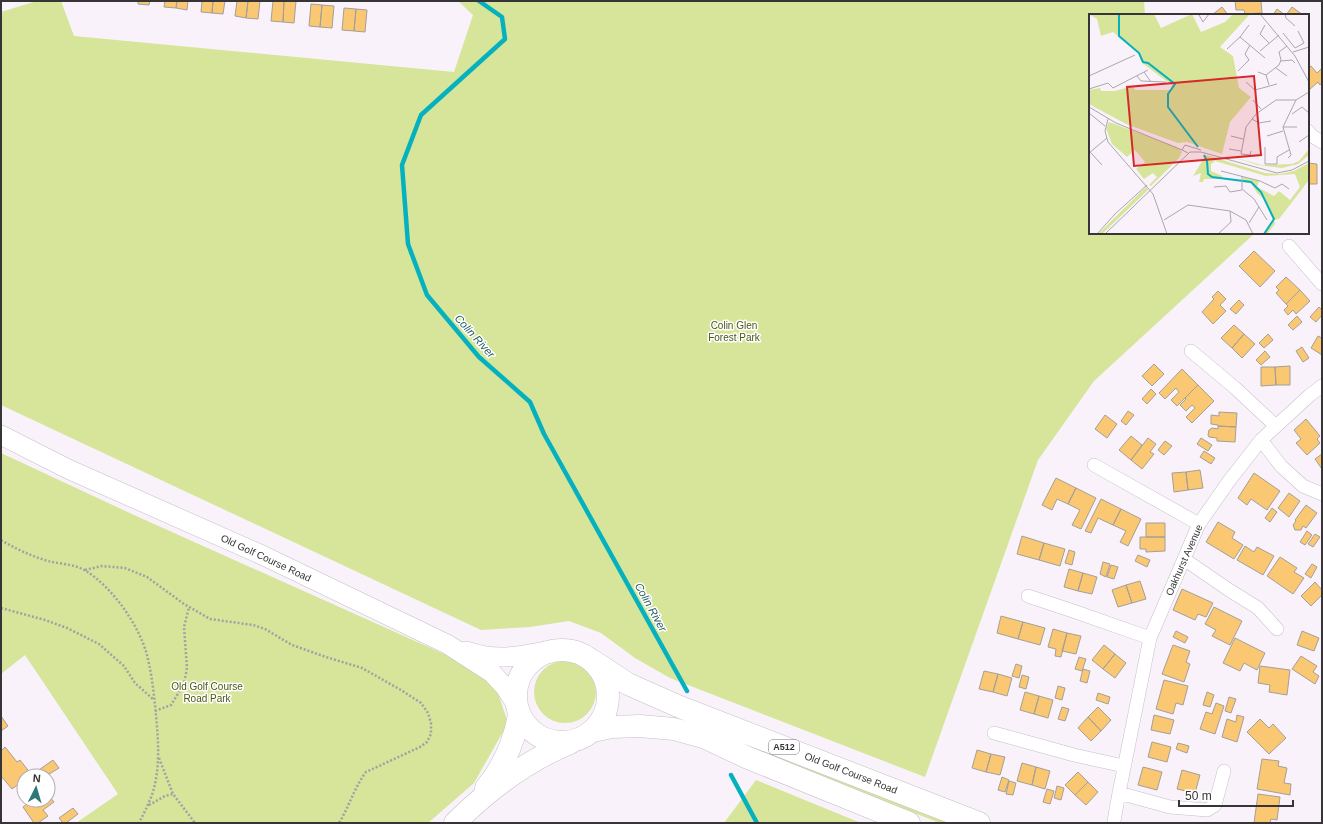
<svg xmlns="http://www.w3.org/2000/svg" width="1323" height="824" font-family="Arial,sans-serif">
<rect width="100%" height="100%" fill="#f9f2fa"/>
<path fill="#d6e599" d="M37,1H61L74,36L454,72L473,15L458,1H1144L1145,15H1090V233H1255L1094,381L1038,460L925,777L670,678L635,658L601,633L569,621L530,627L481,630L1,405V12Z
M1,453L134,515L462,662L496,687L508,723L474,783L428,823H76L118,794L25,655L1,674Z
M534 692a31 31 0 1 1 62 0a31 31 0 1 1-62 0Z
M728,731L966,823H940L733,742Z
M756,780L861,823H724Z"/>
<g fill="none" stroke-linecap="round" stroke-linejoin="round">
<path stroke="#06b1bf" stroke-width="4.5" d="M479,1L502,17L505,39L421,115L402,165L408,244L427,295L479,357L530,402L544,434L687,691
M731,775L757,823"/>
</g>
<path fill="#fac773" stroke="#a49f98" d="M138,1H150L149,5L138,4Z
M165,1H177L176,8L164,7Z
M177,1H188L187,10L176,8Z
M202,1H213L212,13L201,12Z
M213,1H225L223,14L212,13Z
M237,1H248L246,18L235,16Z
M248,1H260L258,19L246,18Z
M273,1H284L283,22L271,21Z
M284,1H296L294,23L283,22Z
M1235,1H1261L1262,13L1245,14L1244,10H1236Z
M311,4L322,5L320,27L309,26Z
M322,5L334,6L332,28L320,27Z
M1222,7L1228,15H1212Z
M1292,7L1303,15H1286Z
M344,8L356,9L354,31L342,30Z
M356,9L367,10L365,32L354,31Z
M1277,9L1285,15H1273Z
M1311,66L1317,73L1322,68V83L1320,85L1318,82L1309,90L1308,68Z
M1308,163L1317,164V184H1308Z
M1254,251L1275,271L1260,287L1239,266Z
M1286,277L1300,290L1286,304L1276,293L1279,290L1276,287Z
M1300,290L1310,301L1296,314L1293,310L1288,315L1284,310L1288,306L1286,304Z
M1218,291L1226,299L1220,305L1226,311L1213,324L1202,312L1214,299L1212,297Z
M1239,300L1244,305L1236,314L1230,309Z
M1319,307L1322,310V315L1316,322L1310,317Z
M1297,316L1302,322L1293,330L1288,325Z
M1234,325L1244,334L1232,348L1221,338Z
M1244,334L1255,344L1242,358L1232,348Z
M1268,334L1273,340L1264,348L1259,343Z
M1318,336L1322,338V355L1311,348Z
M1302,347L1309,358L1303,362L1296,351Z
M1265,351L1270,357L1261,365L1256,360Z
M1154,364L1164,374L1152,386L1142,376Z
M1290,366V385H1276L1275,367Z
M1261,367H1275L1276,385L1261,386Z
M1182,369L1198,385L1177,406L1171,400L1179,392L1176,388L1165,399L1159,393Z
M1198,385L1214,401L1192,423L1186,417L1195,408L1192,405L1186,411L1180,405L1186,399L1185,398Z
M1151,389L1156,394L1147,404L1142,399Z
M1128,411L1134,415L1126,425L1121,421Z
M1219,412L1237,413L1236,427L1218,426V425L1211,424V415L1219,416Z
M1105,415L1117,424L1107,438L1095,429Z
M1306,419L1320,436L1317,439L1320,443L1307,455L1296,443L1301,439L1294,430Z
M1218,426L1236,427L1235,442L1217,441V438L1209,437L1208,435L1209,430L1212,428L1218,429Z
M1131,436L1142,445L1131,460L1119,450Z
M1148,438L1156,444L1150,452L1154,454L1142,469L1131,460Z
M1201,438L1212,445L1208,451L1197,444Z
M1165,441L1172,446L1164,455L1158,450Z
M1204,451L1215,458L1211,464L1200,457Z
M1322,454V469L1315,459Z
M1200,470L1203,488L1188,490L1186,472Z
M1186,472L1188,490L1174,492L1172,473Z
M1254,473L1280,491L1267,510L1251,499L1247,505L1238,498Z
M1056,478L1076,488L1068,504L1057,499L1052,510L1042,505Z
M1076,488L1096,498L1081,529L1072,525L1080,510L1068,504Z
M1289,493L1300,501L1289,517L1278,508Z
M1101,499L1121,509L1113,525L1098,518L1091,533L1085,531Z
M1306,505L1317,513L1306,528L1303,526L1301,530H1295L1293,525L1296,521L1295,520Z
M1272,508L1277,512L1270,522L1265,518Z
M1121,509L1141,519L1128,546L1120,542L1126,531L1113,525Z
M1218,522L1235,532L1232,538L1243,545L1234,559L1206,542Z
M1146,523H1165V537H1146Z
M1307,531L1312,535L1305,545L1300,542Z
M1315,534L1320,537L1313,547L1308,544Z
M1022,536L1044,543L1039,560L1017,554Z
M1140,537H1165V551L1146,552V549H1140Z
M1044,543L1065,549L1060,566L1039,560Z
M1245,546L1254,552L1257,547L1274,556L1263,575L1237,560Z
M1069,550L1075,552L1072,565L1065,563Z
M1138,555L1150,560L1147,567L1135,561Z
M1280,557L1297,568L1294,572L1304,578L1293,594L1267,576Z
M1103,562L1110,564L1106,577L1100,574Z
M1312,564L1317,567L1311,578L1305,574Z
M1111,565L1118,567L1114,579L1107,577Z
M1069,569L1083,573L1078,591L1064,587Z
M1083,573L1097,577L1092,594L1078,591Z
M1140,581L1146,599L1132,603L1126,585Z
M1315,582L1322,590V595L1311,606L1301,596Z
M1126,585L1132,603L1118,607L1112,590Z
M1182,589L1213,603L1206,617L1198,614L1195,620L1173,610Z
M1214,607L1242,621L1230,645L1212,636L1216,630L1205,624Z
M1001,616L1023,622L1018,639L997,633Z
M1023,622L1045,628L1040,645L1018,639Z
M1053,629L1067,633L1061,657L1055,656L1056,649L1048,647Z
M1176,631L1188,637L1185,643L1173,637Z
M1302,631L1319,638L1314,651L1297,645Z
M1067,633L1081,636L1076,654L1062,651Z
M1235,638L1265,653L1257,670L1244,663L1240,671L1223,663Z
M1104,645L1115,654L1103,669L1092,660Z
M1173,645L1190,651L1186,662L1190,664L1184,682L1162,674Z
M1115,654L1126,663L1115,678L1103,669Z
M1301,656L1317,666L1313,672L1319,676L1315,684L1292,669Z
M1079,657L1086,659L1082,671L1075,669Z
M1016,664L1022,666L1019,678L1012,676Z
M1260,666L1290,670L1287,695L1269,692L1270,685L1258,683Z
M1083,669L1090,671L1087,683L1080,681Z
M984,671L998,674L993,692L979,689Z
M998,674L1012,678L1007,696L993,692Z
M1022,675L1029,677L1026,689L1019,687Z
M1164,680L1188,686L1183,705L1176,703L1173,714L1156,709Z
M1058,686L1065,688L1062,700L1055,698Z
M1025,692L1039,696L1034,714L1020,710Z
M1207,692L1214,695L1210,707L1203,705Z
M1098,693L1110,697L1108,704L1096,700Z
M1039,696L1053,700L1048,718L1034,714Z
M1229,697L1236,699L1231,713L1225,711Z
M1216,703L1224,706L1215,734L1200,729L1206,712L1212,714Z
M1062,707L1069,709L1065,721L1058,719Z
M1098,707L1111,720L1101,731L1088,717Z
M1154,715L1174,720L1170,734L1151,730Z
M1237,715L1244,717L1237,742L1222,737L1227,719L1236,722Z
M1,716L8,726L1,731Z
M1088,717L1101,731L1091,741L1078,728Z
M1260,719L1269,728L1273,724L1286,738L1269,754L1247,732Z
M1152,742L1171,747L1167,762L1148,757Z
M1178,743L1189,746L1187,753L1176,749Z
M5,747L17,762L20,760L31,774L29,776H24V780L12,789L1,776V751Z
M977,750L991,754L986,772L972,768Z
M991,754L1005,757L1000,775L986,772Z
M1262,759L1279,761L1278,766L1287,768L1284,783L1291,784L1290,795L1257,789Z
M53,760L59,768L46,776H39L36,772Z
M1022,763L1036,767L1032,785L1017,781Z
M1036,767L1050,771L1045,789L1032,785Z
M1143,767L1162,772L1157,790L1138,785Z
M1182,770L1200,775L1195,793L1177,789Z
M1078,772L1088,782L1075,795L1065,785Z
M1002,777L1009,780L1005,792L998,790Z
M1009,781L1016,783L1013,795L1006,794Z
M1088,782L1098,792L1086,805L1075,795Z
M1057,786L1064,788L1061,800L1054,798Z
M1047,789L1054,791L1050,804L1043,802Z
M1258,794L1280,797L1277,820L1271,819L1270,823H1254Z
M48,796H49L54,802L43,810L48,816L38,823H34L23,807L32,800H36L38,803L43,800H48Z
M73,808L78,814L66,823H63L59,818Z"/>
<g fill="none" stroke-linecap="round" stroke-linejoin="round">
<g stroke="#c5bfc6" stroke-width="14">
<path id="street" d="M1308,131L1312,136L1322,142
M1289,246L1322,284
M1191,351L1234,387L1276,426
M1261,440L1281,466L1303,486L1322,494
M1094,465L1199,524
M1184,559L1229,590L1258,608L1277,629
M1028,596L1076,612L1150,638
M994,733L1074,755L1124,766
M1224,771L1215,805L1207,810L1170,807L1119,793L1150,638L1199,524L1229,481L1261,440L1310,395L1322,386
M1114,821L1119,793"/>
</g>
<g stroke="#c5bfc6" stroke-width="20">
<path id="secondary" d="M1,435L68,469L262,555L447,644L492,673L505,687L516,704
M466,651C498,662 519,656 552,650"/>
</g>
<g stroke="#c5bfc6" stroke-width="23">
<path id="highway" d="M516 696a46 46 0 1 1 92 0a46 46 0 1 1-92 0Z
M593,661L628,684L680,707L979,823
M593,731L612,727L640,726L674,729L706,738L746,757L909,823
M486,788C504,766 514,743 519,715
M455,823C488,790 526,761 570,743"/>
</g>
<path stroke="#a49fa5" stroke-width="2.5" stroke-dasharray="2 2" stroke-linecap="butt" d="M1,540C16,549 31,556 48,561C60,564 75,564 86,571C112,587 139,625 147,655C152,675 154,695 156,715C158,738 160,761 155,784C152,798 145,811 139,823
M85,570L102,566L125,568L147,577L184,604L210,619L253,625L265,629L292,645L326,657L362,668L401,690L421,703L428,713L431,723V734L427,742L420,747L366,772C354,788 349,807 339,823
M1,608L45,620L67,628L99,644L124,666L135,683L154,700
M155,711L171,705L184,684L187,668L184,627L189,607
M159,758L173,794L195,823
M149,805L165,796L173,794"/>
<use href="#street" stroke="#fff" stroke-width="13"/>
<use href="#secondary" stroke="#fff" stroke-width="19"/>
<use href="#highway" stroke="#fff" stroke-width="22"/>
</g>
<g text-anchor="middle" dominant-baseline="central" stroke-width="3" stroke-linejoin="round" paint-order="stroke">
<rect fill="#fff" stroke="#727172" stroke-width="1" x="769" y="740" width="30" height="14" rx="3"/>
<g font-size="9" font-weight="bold" fill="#363436">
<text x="784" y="747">A512</text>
</g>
<g font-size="10" fill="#4c5614" stroke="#fff">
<text x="734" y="325">Colin Glen<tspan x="734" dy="12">Forest Park</tspan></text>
<text x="207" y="686">Old Golf Course<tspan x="207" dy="12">Road Park</tspan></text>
</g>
<g font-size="10" fill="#363436" stroke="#fff">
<text transform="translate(266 558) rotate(25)">Old Golf Course Road</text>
<text transform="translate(1184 560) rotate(-66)">Oakhurst Avenue</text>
<text transform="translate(851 773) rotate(21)">Old Golf Course Road</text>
</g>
<g font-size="11" font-style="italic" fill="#245c62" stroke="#fff">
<text transform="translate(475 336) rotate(48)">Colin River</text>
<text transform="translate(651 607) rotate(61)">Colin River</text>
</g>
</g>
<g transform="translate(1089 14)">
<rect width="220" height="220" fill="#f9f2fa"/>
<path d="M0,0H65L72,14L103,0L112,18L136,8L144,0H161L131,33L144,42L150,74L162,83L141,108L133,140L98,128L89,129L37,110L0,90V76L11,74L12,77H26L44,72L46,76H82L83,71L53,49L49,39L24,18L12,22L8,5ZM20,108L88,133L93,138L90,144L62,172L60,171L68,163L64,159L55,165L47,155L56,148L46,136L38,143L23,130L17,114ZM220,135V141L209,150L193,154L169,151L139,142L173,151L203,150L210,147ZM117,141L176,159L191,160L205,157L220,149V166L190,205L185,206L186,210L178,220H174L184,206L176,186L168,179L162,169L154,168V163L170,167L168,173L185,182L190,177L201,186L211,173L206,160L177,162L126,147L122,150V157L133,162V165H115L114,168H110L112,159L104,162ZM57,173L59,176L13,220H9Z" fill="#d6e599"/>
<path fill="none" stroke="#06b1bf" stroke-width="2" d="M30,0V22L50,39L54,48L59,49L86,70L79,80V93L109,133M115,141L118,147L119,160L123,163L162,168L172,178L185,205L175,220"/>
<path fill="none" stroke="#aba6ac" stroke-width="1" d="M171,0L206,42L220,68M196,0L197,4L206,12M110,1L114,8L120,0M176,11L171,20L180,29M194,19L206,34L215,29L209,17M151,23L160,11M138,35L151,23L176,44M171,37L190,21M204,38L220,33M192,47L203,46L206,49M187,54L198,62M149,57L160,46L156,40L161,31M55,58L62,68M169,58L177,61L180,71M177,61L190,51L192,46L190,38L198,32M0,62L46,41M48,62L52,67L77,68M157,68L166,76L188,70M0,75L19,69L24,74L59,56M164,86L172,95M0,93L27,109L93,136M0,99L16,112M203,100L213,93L220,99M19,105L16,117L19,128L64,180L78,220M163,105L170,109L182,107M194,113H208M142,122L154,125M178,122L194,117M210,128L220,121M176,133V150H188V143L200,136M140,135L152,137M162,137L161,141L152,140L157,113L167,100L187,86H207L220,78M1,138L13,151M0,139L18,124M99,139L93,136L96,131L112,136M199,144L202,141L194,113L207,86M132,157L171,167L186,174L193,170L200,175M153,162V175L165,185L178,206M125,173L137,172L141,178L153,176M75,206L99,191L141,197M160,209L170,193M8,220L26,200L58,171M16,220L101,138H112L188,159L203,156L220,147M129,220L142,208L141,197L157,206L164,220"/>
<path fill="#d62828" fill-opacity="0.15" stroke="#d62828" stroke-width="2" d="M165,62L172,141L45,152L38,73Z"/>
<rect width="220" height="220" fill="none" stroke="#363436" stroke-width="2"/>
</g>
<rect width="1323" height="824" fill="none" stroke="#363436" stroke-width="4"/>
<g transform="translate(36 788) rotate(5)"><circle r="19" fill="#ffffff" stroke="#afaeaf"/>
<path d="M0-3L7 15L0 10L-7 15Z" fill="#2e7877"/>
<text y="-6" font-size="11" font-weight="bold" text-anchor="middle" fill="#363436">N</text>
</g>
<path d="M1179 800v6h114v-6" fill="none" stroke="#363436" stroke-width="2"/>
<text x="1185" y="800" font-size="12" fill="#363436" stroke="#ffffff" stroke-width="3" paint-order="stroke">50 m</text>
</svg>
